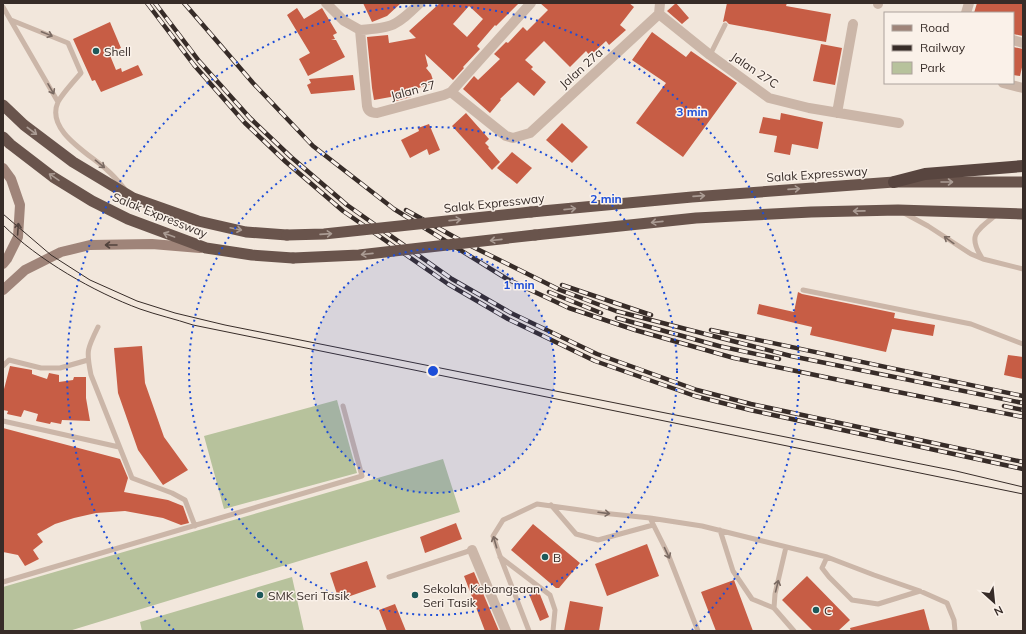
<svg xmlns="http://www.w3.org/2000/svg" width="1026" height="634" font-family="Mulish,sans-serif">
<rect width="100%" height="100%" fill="#f2e7dc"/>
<path fill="#b7c29c" d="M337,400L357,473L224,509L204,436Z
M443,459L460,512L69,631H3V587Z
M292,577L304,631H142L140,622Z"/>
<path fill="#c75d45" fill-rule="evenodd" d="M363,3H401L387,16L372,22Z
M440,3H519L496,26L495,25L477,46L480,49L463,67L464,68L453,80L425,54L428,66L426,68L431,74L434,83L409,91L411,97L396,101V96L374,100L372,88L367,37L388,35L389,43L416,38L409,31ZM469,6L483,19L467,37L453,24Z
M540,3H629L634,7L620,25L626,30L609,45L606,41L590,56L586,51L570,67L544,41L525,60L533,67L531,69L546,82L534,96L518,82L500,99L501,100L490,113L463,89L474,76L478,80L500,59L494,54L506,42L508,43L523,27L527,31L548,10Z
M676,3L689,18L682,24L667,11Z
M727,3H787L786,6L831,14L826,42L729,24L726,21L723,22Z
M977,3H1023V36L1013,34V13H974Z
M297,8L304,19L322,8L337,33L333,35L335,39L331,40H336L345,57L308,76L299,59L310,53L287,15Z
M110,22L121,48L109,53L116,70L121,68L122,72L138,65L143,75L101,92L95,80L92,81L73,39Z
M652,32L686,57L691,51L737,83L683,157L636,123L666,83L632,60Z
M821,44L842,48L835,85L813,81Z
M1013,47L1023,49V63L1020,76L1013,75Z
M353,75L355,90L311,94L307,85L311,83L309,79Z
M466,113L489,139L485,143L489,147L488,148L500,162L492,170L452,126Z
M781,113L823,122L818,149L792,144L790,155L774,152L777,136L759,133L763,117L780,120Z
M562,123L588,147L572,163L546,140Z
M429,124L440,150L429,155L427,149L410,158L401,140L419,131L418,128Z
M512,152L532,168L517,184L497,168Z
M798,292L802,294L895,313L894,318L935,325L933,336L892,329L886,352L810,335L812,327L757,314L759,304L794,312Z
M142,346L145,383L164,437L188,470L163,485L138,450L118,393L114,348Z
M1008,355L1023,357V379L1004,375Z
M10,366L32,370V374L47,379L49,373L59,375V382L73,380L74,377H86V398L90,421L62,420L61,424L51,422L50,424L36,421L38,414L24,410L21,417L7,414L8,411L3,410V393Z
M3,428L120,459L128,478L124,492L168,500L183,506L189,523L181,525L163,518L125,511L96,513L74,518L55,524L37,534L43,542L33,550L39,559L25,566L18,555L3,552Z
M456,523L462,539L425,553L420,537Z
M533,524L580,563L559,588H556L511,550Z
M647,544L659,576L607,596L595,564Z
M367,561L376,587L339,600L330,573Z
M474,572L499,631H485L464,576Z
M807,576L850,620L838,631H813L782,600Z
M734,580L753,631H716L701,592Z
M535,589L539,592L549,617L540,621L528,592Z
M570,601L603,607L599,631H564Z
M395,604L406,631H387L379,610Z
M924,609L930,631H851L850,628Z"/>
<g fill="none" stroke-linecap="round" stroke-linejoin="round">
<path stroke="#cbb6a8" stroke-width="5" d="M3,7L58,102
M11,20L68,43L81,73C75,80 62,94 58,102C45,131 90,154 107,170C113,175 119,182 124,188
M710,55L725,25
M904,213L928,226L971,254L983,259L1023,269
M982,258C967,235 977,230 996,215
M803,290L971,324L1023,344
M98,327C87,349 86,351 91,375L132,478L172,493L185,500L195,526
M3,366L9,360L41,368H60L88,360
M3,421L119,447
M551,505L576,534L598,540L653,525
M650,518L668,554L698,631
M720,530L733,571L752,599L774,608
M786,547L775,594L774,608L794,631
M500,557L550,595L555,610L553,631
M827,557L822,568L829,577L852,600L878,604L920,591
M389,577L472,550
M3,582L362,476L343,406
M529,631L500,556L493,536L503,520L537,504L602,513L650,518L702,526L827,557L874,575L920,591L947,603L954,620L955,631"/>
<path stroke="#cbb6a8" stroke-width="10" d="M326,3L344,21L360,30
M878,4V3
M966,13L969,3
M659,14L710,55L769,98L809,108L899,123
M659,14L660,3
M360,30L367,106C368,111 371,113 377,113L444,95L451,92L531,3
M360,30C393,28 396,26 420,3
M1013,40L1023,43
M1003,83L1023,88
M451,92L506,136L513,138L530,133L659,14
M837,113L853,24
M472,550L506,631"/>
<path stroke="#9f8479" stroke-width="10" d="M3,168L11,179L20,205L18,237L7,259L3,264
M3,290L25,270L61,252L90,245L152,244L200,248"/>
<path stroke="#69544c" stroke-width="11" d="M3,105L24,125L73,162L133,198L198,221L246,232L287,235
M3,137L10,144L53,177L92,201L128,219L206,248L252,255L293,258
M531,212L692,197L894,182H1023
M535,235L696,218L811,212L898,210L1023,214"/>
<path stroke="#58453f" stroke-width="12" d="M894,182L925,174L1023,166"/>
<path stroke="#372c28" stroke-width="1" d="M3,214L51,255L90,280L137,301L175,313L225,325L956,471L1023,487
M3,225C38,260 94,292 140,309C157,315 175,319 193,325L1023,494"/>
<g stroke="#372c28" stroke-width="4.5">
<path id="rail" d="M147,3L194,65L245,123L286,162L343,211L448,284L508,319L595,361L695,396L750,410L1023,469
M155,3L199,61L250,118L291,157L347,205L452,279L511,313L597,354L697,390L751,404L1023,462
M184,3L253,83L313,146L394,209L507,279L569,308L635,330L734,358L863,385L1023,417
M406,210L467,244L560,290L616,311L791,356L1023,403
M562,285L651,315
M549,292L601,313
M617,318L719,346L779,359
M711,330L1023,396
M1004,406L1023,410"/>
</g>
<use href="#rail" stroke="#faf1e9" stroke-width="3" stroke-dasharray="9" stroke-linecap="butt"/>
<path stroke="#69544c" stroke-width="11" d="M287,235L324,234L531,212
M293,258L359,255L535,235"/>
</g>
<defs><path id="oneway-shaft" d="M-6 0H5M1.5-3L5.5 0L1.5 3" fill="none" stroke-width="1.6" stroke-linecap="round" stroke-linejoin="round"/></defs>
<g stroke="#7a6a62">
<use href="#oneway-shaft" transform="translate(47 34) rotate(22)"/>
<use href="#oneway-shaft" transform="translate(51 89) rotate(60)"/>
<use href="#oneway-shaft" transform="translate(100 164) rotate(39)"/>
<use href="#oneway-shaft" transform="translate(949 240) rotate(-144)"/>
<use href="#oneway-shaft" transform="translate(604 513) rotate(7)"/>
<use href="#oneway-shaft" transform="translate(495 542) rotate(-106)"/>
<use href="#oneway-shaft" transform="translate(667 553) rotate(65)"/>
<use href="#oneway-shaft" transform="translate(777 586) rotate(-76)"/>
</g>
<g stroke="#aa9b93">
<use href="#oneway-shaft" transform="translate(32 131) rotate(37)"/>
<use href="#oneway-shaft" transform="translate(54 177) rotate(-146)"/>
<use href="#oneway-shaft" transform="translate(947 182)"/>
<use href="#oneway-shaft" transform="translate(794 189) rotate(-4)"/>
<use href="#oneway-shaft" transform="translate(699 196) rotate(-4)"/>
<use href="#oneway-shaft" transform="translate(570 209) rotate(-6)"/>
<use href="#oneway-shaft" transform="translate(859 211) rotate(179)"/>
<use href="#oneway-shaft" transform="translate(455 220) rotate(-6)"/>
<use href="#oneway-shaft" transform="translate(657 222) rotate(174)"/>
<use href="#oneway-shaft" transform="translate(236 229) rotate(12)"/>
<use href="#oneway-shaft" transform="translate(326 234) rotate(-4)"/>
<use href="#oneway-shaft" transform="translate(169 235) rotate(-160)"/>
<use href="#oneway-shaft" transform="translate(496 240) rotate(174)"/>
<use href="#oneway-shaft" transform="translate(367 254) rotate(174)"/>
</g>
<g stroke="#51423c">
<use href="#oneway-shaft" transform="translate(18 229) rotate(-86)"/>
<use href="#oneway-shaft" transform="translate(111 245) rotate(180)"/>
</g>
<circle cx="433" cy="371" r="122" fill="#1d4ed8" fill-opacity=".12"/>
<g fill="none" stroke="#1d4ed8" stroke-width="2" stroke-dasharray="2 4">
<circle cx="433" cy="371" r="122"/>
<circle cx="433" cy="371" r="244"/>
<path d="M174 630A366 366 0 1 1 692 630"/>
</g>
<g fill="#1d595a" stroke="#faf1e9" stroke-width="1.5">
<circle cx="96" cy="51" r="4"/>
<circle cx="545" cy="557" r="4"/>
<circle cx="260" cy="595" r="4"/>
<circle cx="415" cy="595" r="4"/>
<circle cx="816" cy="610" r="4"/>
</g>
<g text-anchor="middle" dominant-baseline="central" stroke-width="3" stroke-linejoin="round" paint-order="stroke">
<g font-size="12" fill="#372c28" stroke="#faf1e9" text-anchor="start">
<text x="104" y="51">Shell</text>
<text x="553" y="557">B</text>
<text x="423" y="588">Sekolah Kebangsaan<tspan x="423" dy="14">Seri Tasik</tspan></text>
<text x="268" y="595">SMK Seri Tasik</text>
<text x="824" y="610">C</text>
</g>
<g font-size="12" fill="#372c28" stroke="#faf1e9">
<text transform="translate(581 68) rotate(-42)">Jalan 27a</text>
<text transform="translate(755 70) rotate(34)">Jalan 27C</text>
<text transform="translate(413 90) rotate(-15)">Jalan 27</text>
<text transform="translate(817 174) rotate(-4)">Salak Expressway</text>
<text transform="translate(494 203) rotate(-6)">Salak Expressway</text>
<text transform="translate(160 215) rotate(22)">Salak Expressway</text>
</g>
</g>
<circle cx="433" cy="371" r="6" fill="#1d4ed8" stroke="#faf1e9" stroke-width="2"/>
<g font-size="12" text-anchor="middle" font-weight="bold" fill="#1d4ed8" stroke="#faf1e9" stroke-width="3" stroke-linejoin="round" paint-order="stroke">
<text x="692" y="116">3 min</text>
<text x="606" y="203">2 min</text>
<text x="519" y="289">1 min</text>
</g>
<rect width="1026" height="634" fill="none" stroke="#372c28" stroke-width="8"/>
<rect x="884" y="12" width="130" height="72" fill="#faf1e9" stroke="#aca29c"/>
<rect x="892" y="25" width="20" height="6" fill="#9f8479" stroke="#aca29c"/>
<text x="920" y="32" font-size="12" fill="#372c28">Road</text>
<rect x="892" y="45" width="20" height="6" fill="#372c28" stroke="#aca29c"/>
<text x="920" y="52" font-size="12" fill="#372c28">Railway</text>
<rect x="892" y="62" width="20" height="12" fill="#b7c29c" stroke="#aca29c"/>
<text x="920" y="72" font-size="12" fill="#372c28">Park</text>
<g transform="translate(994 602) rotate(153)" stroke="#faf1e9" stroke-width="3" paint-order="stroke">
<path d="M0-3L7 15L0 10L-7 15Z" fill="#372c28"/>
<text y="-6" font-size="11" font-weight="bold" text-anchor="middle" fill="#372c28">N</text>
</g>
</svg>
